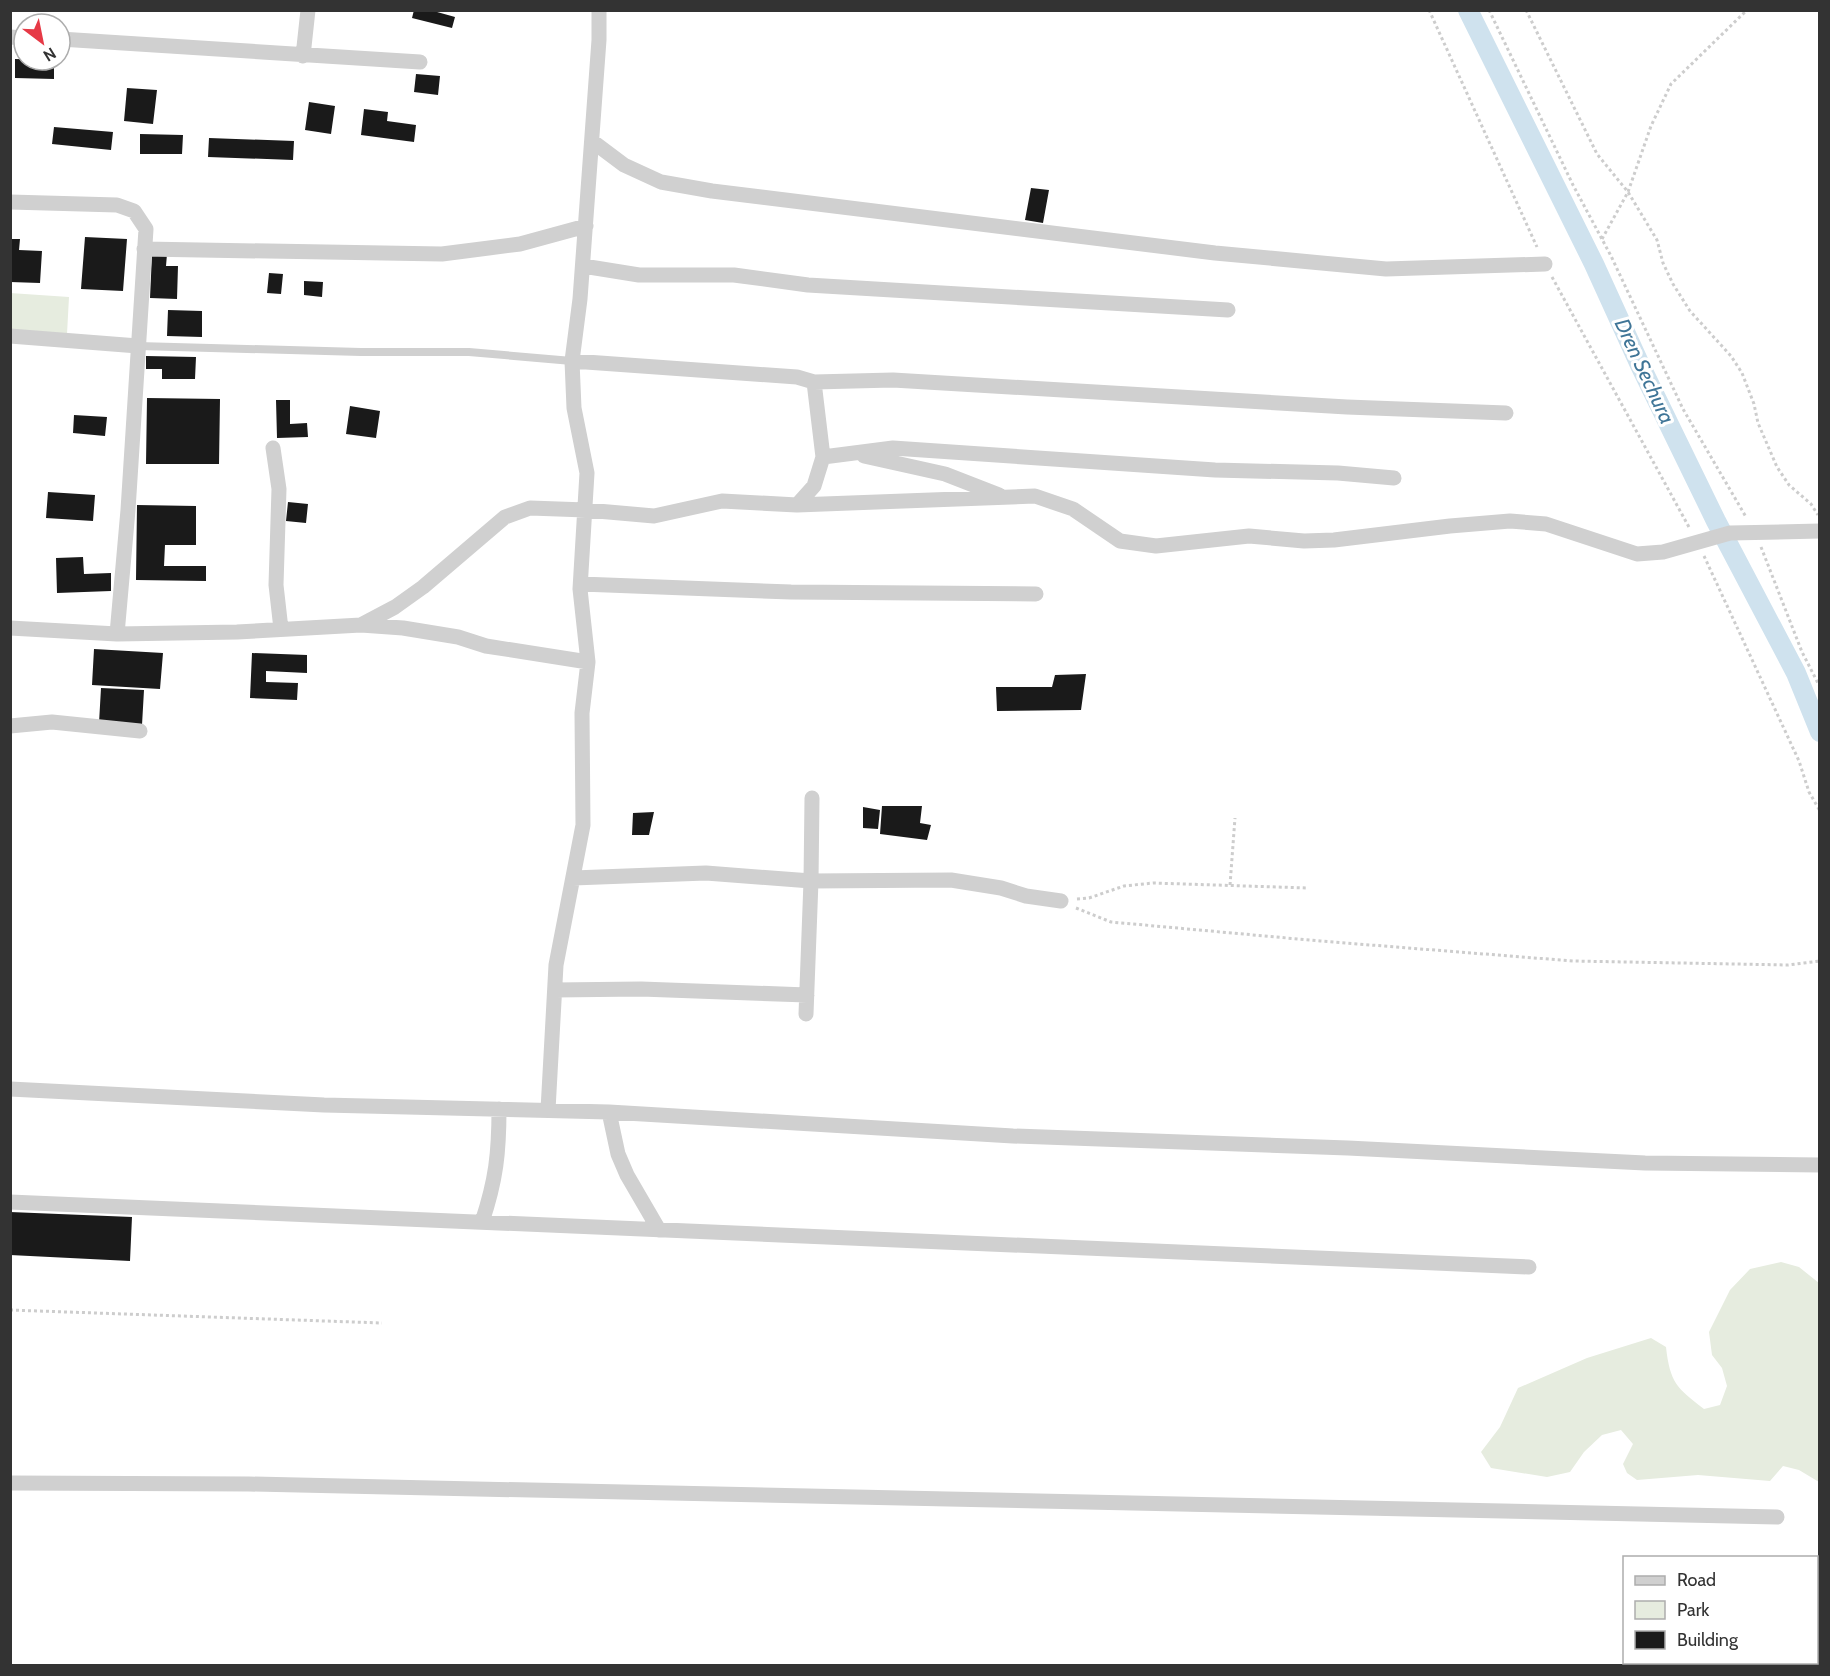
<svg xmlns="http://www.w3.org/2000/svg" width="1830" height="1676" font-family="Cabin,sans-serif">
<rect width="100%" height="100%" fill="#fff"/>
<path fill="#e6ecdf" d="M10,293L69,297L67,334L11,331Z
M1781,1262L1799,1267L1819,1283V1482L1799,1470L1783,1466L1770,1481L1698,1475L1637,1480L1627,1473L1623,1464L1633,1444L1621,1430L1602,1435L1584,1452L1570,1472L1547,1477L1491,1468L1481,1452L1500,1427L1518,1388L1587,1358L1651,1338L1666,1347C1670,1383 1677,1388 1704,1409L1720,1405L1727,1386L1722,1368L1712,1355L1709,1332L1730,1290L1750,1269Z"/>
<g fill="none" stroke-linecap="round" stroke-linejoin="round">
<path stroke="#cfe2ee" stroke-width="20" d="M1468,10L1594,264L1640,365L1716,521L1796,673L1820,732"/>
</g>
<path fill="#1a1a1a" d="M414,10H430L455,17L452,28L412,18Z
M15,59L54,60V79L15,78Z
M416,74L440,76L438,95L414,92Z
M127,88L157,90L153,124L124,121Z
M309,102L335,106L331,134L305,130Z
M364,109L388,112L387,121L416,125L414,142L361,135Z
M54,127L113,132L111,150L52,144Z
M140,134L183,135L182,154H140Z
M209,138L294,141L293,160L208,157Z
M1031,188L1049,190L1043,223L1025,220Z
M85,237L127,239L123,291L81,289Z
M10,239H20L19,250L42,251L40,283L10,282Z
M152,254H167L166,266H178L177,299L150,298Z
M269,273L283,274L281,294L267,293Z
M304,281L323,282L322,297L304,295Z
M168,310L202,311V337L167,336Z
M146,356L196,357L195,379H162V369H146Z
M147,398L220,399L219,464H146Z
M276,400H290V424L307,423L308,437L277,438Z
M350,406L380,411L376,438L346,434Z
M74,415L107,417L105,436L73,433Z
M48,492L95,495L93,521L46,518Z
M288,502L308,504L306,523L286,521Z
M137,505L196,506V545H165L164,566H206V581L136,580Z
M83,557L84,574L111,573V591L57,593L56,558Z
M94,649L163,653L160,689L92,685Z
M252,653L307,655V673L266,671V682L298,683L297,700L250,698Z
M1086,674L1081,710L997,711L996,687H1052L1055,675Z
M101,688L144,690L142,725L99,723Z
M882,806H922L920,823L931,825L927,840L880,834Z
M863,807L880,810L878,829L863,828Z
M654,812L649,835H632L633,813Z
M10,1212L132,1217L130,1261L10,1255Z"/>
<g fill="none" stroke-linecap="round" stroke-linejoin="round">
<path stroke="#cdcdcd" stroke-width="3" stroke-dasharray="3 3" stroke-linecap="butt" d="M1429,10L1537,247
M1489,10L1573,185L1611,256L1683,409L1746,517
M1526,10L1597,154L1628,192L1657,240L1663,263L1673,284L1690,311L1731,356L1742,373L1754,404L1758,423L1777,467L1789,485L1811,504L1818,515
M1602,239L1628,192L1651,126L1671,84L1747,10
M1552,277L1690,529
M1761,547L1802,652L1820,687
M1704,556L1799,761L1809,792L1820,811
M1230,885L1235,818
M1077,899L1089,898L1124,886L1153,883L1308,888
M1076,908L1111,922L1320,941L1573,961L1788,965L1820,961
M10,1310L382,1323"/>
<path stroke="#d0d0d0" stroke-width="8" d="M138,346L361,352H469L572,361"/>
<path stroke="#d0d0d0" stroke-width="15" d="M10,37L24,38
M60,39L420,62
M303,56L308,10
M592,141L624,165L661,182L712,191L1215,253L1386,269L1545,264
M10,202L117,205L134,211L146,229L128,510L117,634
M144,249L442,254L520,244L586,226
M583,266L639,275H734L808,285L1228,310
M10,336L138,346
M572,361L797,377L814,382L893,380L1347,407L1506,413
M273,448L279,489L276,585L281,629
M864,456L945,474L999,495
M823,457L893,448L1215,470L1338,473L1394,478
M797,505L814,486L823,457L814,382
M581,584L791,592L1036,594
M361,625L395,607L423,587L505,517L530,508L586,510L654,516L722,501L797,505L1035,496L1073,509L1120,541L1156,546L1249,536L1304,541L1334,540L1450,526L1510,521L1546,524L1637,554L1663,552L1730,533L1820,531
M10,628L117,634L237,632L361,625L403,628L458,637L486,646L588,662
M10,726L52,722L140,731
M573,878L706,873L811,881L951,880L1001,888L1026,896L1061,901
M555,990L641,989L807,995
M806,1014L811,881L812,798
M10,1089L324,1105L609,1112L1013,1136L1348,1148L1645,1163L1820,1165
M548,1110L556,965L583,825L582,713L588,662L580,589L587,473L574,408L572,361L580,299L599,40V10
M609,1112L618,1154L627,1175L659,1230
M10,1202L1529,1267
M482,1222C496,1180 499,1153 499,1109
M10,1483L249,1484L1777,1517"/>
</g>
<g text-anchor="middle" dominant-baseline="central" stroke-width="6" stroke-linejoin="round" paint-order="stroke">
<g font-size="21" font-style="italic" fill="#3f7597" stroke="#fff">
<text transform="translate(1645 371) rotate(65)">Dren Sechura</text>
</g>
</g>
<rect width="1830" height="1676" fill="none" stroke="#333333" stroke-width="24"/>
<rect x="1623" y="1556" width="195" height="108" fill="#ffffff" stroke="#adadad" stroke-width="1.5"/>
<rect x="1635" y="1576" width="30" height="9" fill="#d0d0d0" stroke="#adadad" stroke-width="1.5"/>
<text x="1677" y="1586" font-size="18" fill="#333333">Road</text>
<rect x="1635" y="1601" width="30" height="18" fill="#e6ecdf" stroke="#adadad" stroke-width="1.5"/>
<text x="1677" y="1616" font-size="18" fill="#333333">Park</text>
<rect x="1635" y="1631" width="30" height="18" fill="#1a1a1a" stroke="#adadad" stroke-width="1.5"/>
<text x="1677" y="1646" font-size="18" fill="#333333">Building</text>
<g transform="translate(42 42) rotate(148)"><circle r="28" fill="#ffffff" stroke="#adadad" stroke-width="1.5"/>
<path d="M0-4.5L10 22L0 15L-10 22Z" fill="#e63946"/>
<text y="-9" font-size="16" font-weight="bold" text-anchor="middle" fill="#333333">N</text>
</g>
</svg>
